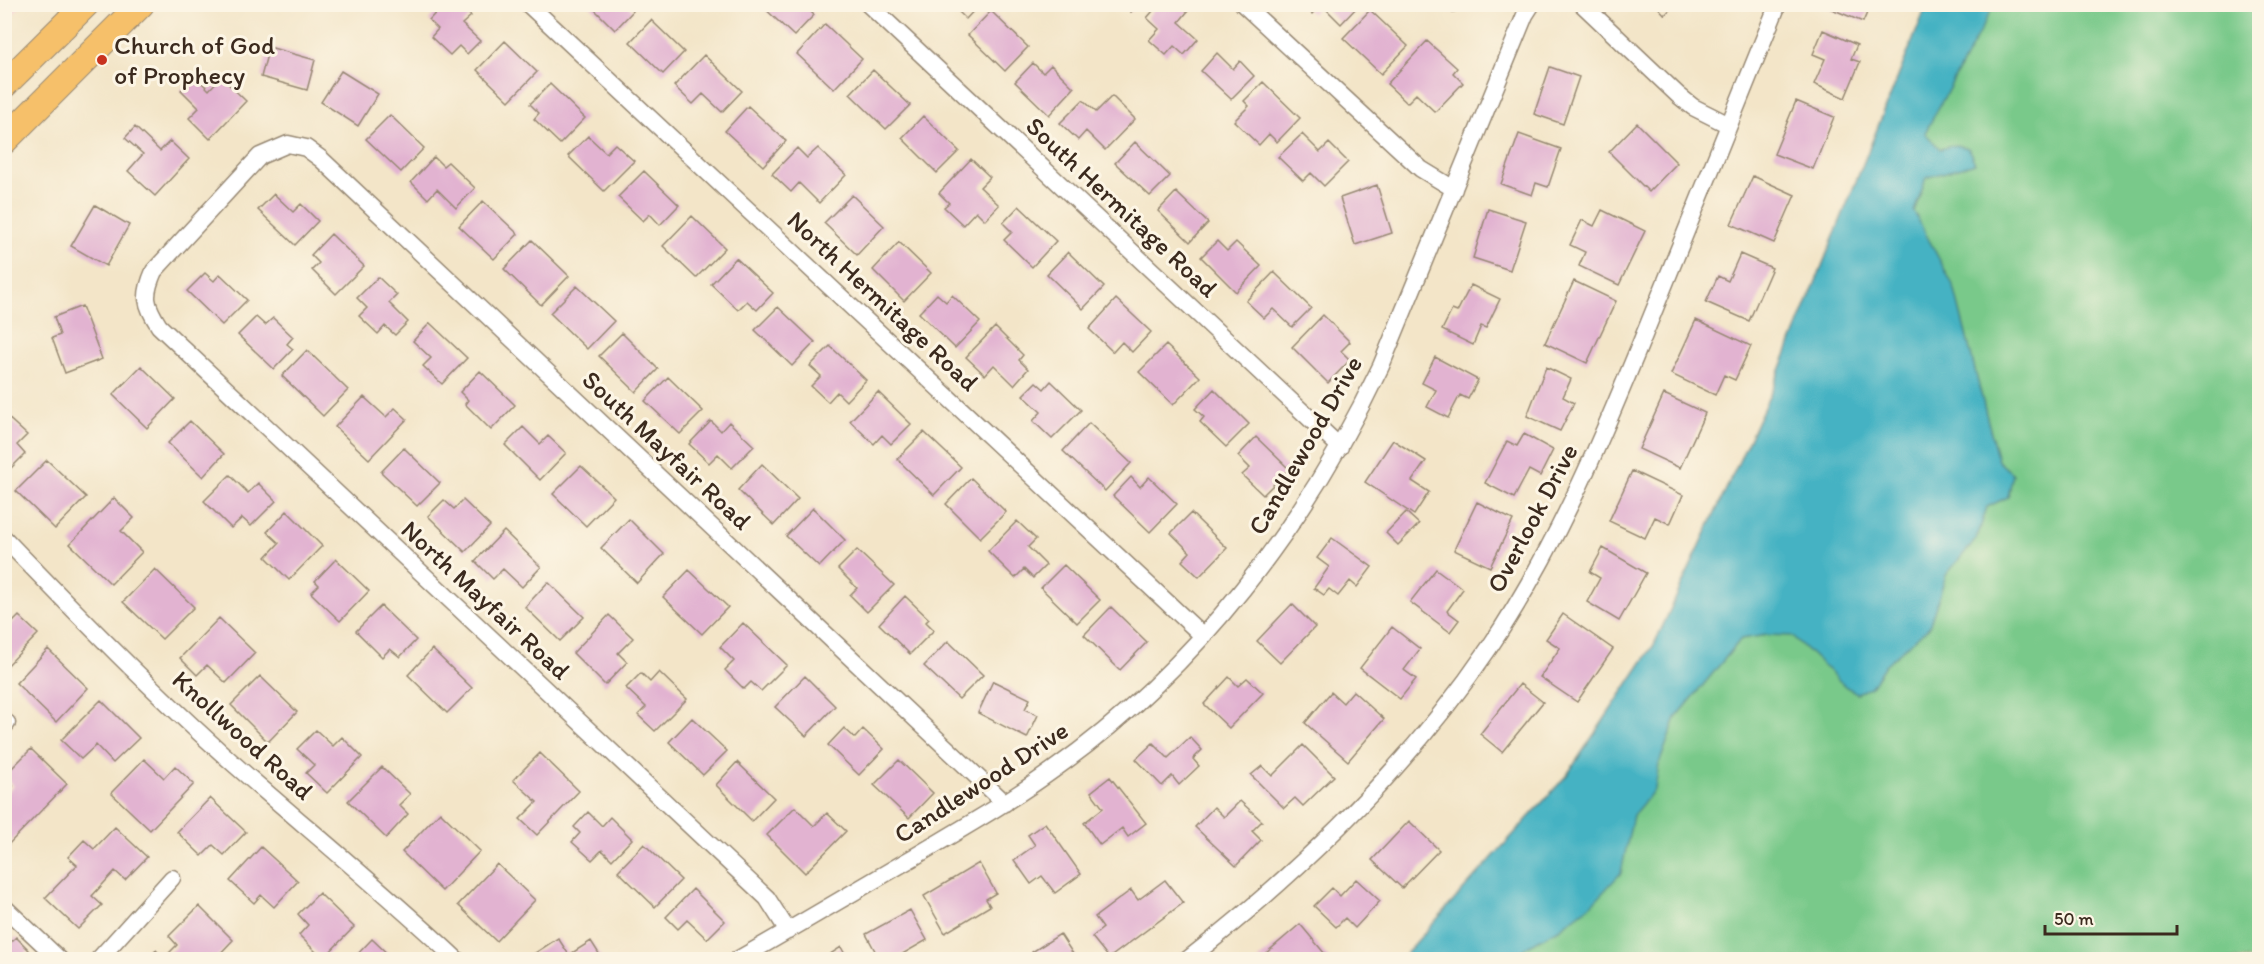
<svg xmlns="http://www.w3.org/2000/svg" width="2264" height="964" font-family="Itim,sans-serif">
<rect width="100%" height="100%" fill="#fcf5e5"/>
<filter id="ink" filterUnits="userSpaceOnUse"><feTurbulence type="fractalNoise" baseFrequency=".0167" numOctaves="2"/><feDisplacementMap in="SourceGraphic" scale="12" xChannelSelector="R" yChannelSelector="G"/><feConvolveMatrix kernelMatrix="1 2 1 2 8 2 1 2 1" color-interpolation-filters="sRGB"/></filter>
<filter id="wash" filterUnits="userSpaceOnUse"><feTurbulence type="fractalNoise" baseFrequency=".008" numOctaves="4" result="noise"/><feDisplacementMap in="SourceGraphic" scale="24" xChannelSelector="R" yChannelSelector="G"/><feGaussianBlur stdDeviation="1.35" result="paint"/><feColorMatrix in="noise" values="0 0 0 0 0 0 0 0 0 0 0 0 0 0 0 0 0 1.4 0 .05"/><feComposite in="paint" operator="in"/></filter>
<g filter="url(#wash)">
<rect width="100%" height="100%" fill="#f3e5c8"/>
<path fill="#f6cfd8" d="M5,4L22,5L5,22L4,5Z"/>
<path fill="#79c98a" stroke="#5a7a54" stroke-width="1.5" d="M1927,5H2259V959L1401,960L1567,775L1654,645L1773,388Z"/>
<path fill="#45b2c3" stroke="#406e70" stroke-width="1.5" d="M1927,5H1994L1925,133L1940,149L1956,145L1968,148L1975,163L1926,178L1914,212L1954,287L1998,461L2013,474L2008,497L1987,507L1977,538L1946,575L1929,627L1885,665L1870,688L1857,693L1846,687L1792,636L1767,635L1741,639L1676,718L1659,764L1655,789L1633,815L1621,873L1592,904L1559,929L1526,947L1513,959H1401L1567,775L1654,645L1773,388Z"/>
<g id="blocks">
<path fill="#e2b3d1" d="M444,4H459L471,16L462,24L480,41L467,54L459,46L450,55L431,37L438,29L429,20Z
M589,4H626L633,11L615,30Z
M760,4H803L814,15L794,36Z
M951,4H980L966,19Z
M1124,4H1138L1131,12Z
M1159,4H1182L1188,11L1179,22L1198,39L1184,55L1174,46L1166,55L1149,40L1159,29L1147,18Z
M1302,4H1321L1312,14Z
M1321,4H1356L1358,6L1341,24Z
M1451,4H1482L1483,6L1452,12Z
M1655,4H1675L1665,15Z
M1882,4L1880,10L1870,6L1863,22L1822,5Z
M1370,10L1408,46L1381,74L1343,38Z
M991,11L1028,47L1005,71L968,35Z
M651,20L684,52L663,74L630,42Z
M825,24L862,59L834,89L797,54Z
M1823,30L1857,45L1851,59L1860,62L1845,98L1814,84L1825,59L1813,54Z
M505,41L537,72L509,101L477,70Z
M1427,41L1457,68L1453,73L1463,83L1435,112L1416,94L1407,103L1387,84Z
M269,47L315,60L307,90L261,77Z
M1217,53L1233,69L1240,61L1254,76L1231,99L1201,71Z
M704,55L742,91L722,112L703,94L693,104L674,86Z
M1033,63L1043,73L1051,65L1074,88L1049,115L1015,82Z
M1550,67L1579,77L1563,124L1534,114Z
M873,70L910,105L886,129L850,94Z
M341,71L378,94L358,126L321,102Z
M195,76L209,90L221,77L246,101L210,139L189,118L199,108L181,90Z
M1263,82L1300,118L1277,142L1269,134L1259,145L1234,121L1249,106L1244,101Z
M550,84L585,118L560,144L534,119L539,113L530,104Z
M1112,96L1135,119L1105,150L1086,131L1078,140L1060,123L1083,100L1096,112Z
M1796,101L1834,117L1813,169L1774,154Z
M748,106L786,141L763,166L725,131Z
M390,115L424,148L401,172L366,139Z
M923,116L959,151L937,173L902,138Z
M1637,123L1677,163L1649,192L1609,152Z
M135,127L160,151L170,141L189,159L155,196L128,171L143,154L125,138Z
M1302,134L1320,152L1329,143L1348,162L1324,186L1311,173L1303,181L1278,157Z
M1519,134L1561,149L1548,187L1536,183L1532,195L1501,184Z
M588,136L606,153L615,144L634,161L604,191L568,156Z
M1135,142L1170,176L1150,196L1115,163Z
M797,148L807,158L818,148L846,175L819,203L799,183L791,192L772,174Z
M434,157L443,166L448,162L475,188L456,208L437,189L428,199L411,182Z
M971,159L990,177L980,187L999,205L985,220L976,211L963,225L944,207L949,203L939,193Z
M644,171L679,205L660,225L650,214L643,221L618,197Z
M1753,176L1795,195L1774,243L1731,224Z
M1377,185L1392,233L1355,245L1340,198Z
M1176,192L1208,223L1190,242L1158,211Z
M274,194L293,212L301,204L318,221L295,245L258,210Z
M852,195L884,226L857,255L824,223Z
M483,201L518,234L494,259L459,226Z
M95,205L129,225L106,266L71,246Z
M1019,206L1056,241L1032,267L1004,240L1012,232L1003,223Z
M1488,209L1526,221L1510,270L1473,258Z
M1602,210L1645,231L1619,285L1579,266L1585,252L1570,245L1582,220L1594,226Z
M692,216L725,248L696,278L663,246Z
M331,234L364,266L336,294L312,270L319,263L311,255Z
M532,240L569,276L541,305L504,269Z
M1217,241L1227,251L1236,242L1261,266L1236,292L1201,257Z
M899,242L931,273L904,301L873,270Z
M1068,252L1104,287L1083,309L1047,274Z
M1740,254L1772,268L1749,321L1706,302L1718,276L1728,281Z
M736,258L773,293L757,310L747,301L738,310L711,284Z
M1274,272L1311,308L1292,327L1273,309L1264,318L1246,301Z
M205,273L214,281L220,274L247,300L222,325L187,291Z
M378,277L397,295L389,303L408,322L395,335L385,326L378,334L359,316L367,308L357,298Z
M1574,281L1616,301L1587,363L1545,343Z
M1471,285L1500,299L1486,328L1481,326L1473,345L1442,330L1452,310L1457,312Z
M577,286L614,321L587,349L550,313Z
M937,294L946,302L952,295L980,322L955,348L919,313Z
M1116,299L1151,332L1132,352L1122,342L1113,352L1089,329Z
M82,306L102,359L65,373L52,338L60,335L54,317Z
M778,307L815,342L792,366L755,330Z
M1323,315L1350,342L1341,351L1350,360L1328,383L1292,347Z
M256,317L265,325L273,318L293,337L287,344L293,349L274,369L238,335Z
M1696,320L1751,346L1735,380L1724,375L1715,395L1671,374Z
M430,323L467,358L442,384L423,366L431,358L413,341Z
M995,327L1023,355L1019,360L1028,369L1014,385L994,365L985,375L966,357Z
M622,333L658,369L636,392L599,356Z
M1166,345L1200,377L1173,405L1139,372Z
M830,346L866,380L846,401L837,392L828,402L811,386L821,376L810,366Z
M307,350L348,390L323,416L282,376Z
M1435,357L1478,380L1468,399L1460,395L1448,418L1427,407L1436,390L1422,383Z
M141,366L175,399L147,428L113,395Z
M1546,367L1571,379L1563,397L1574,403L1560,431L1527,416Z
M480,371L515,405L491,430L465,404L468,400L460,392Z
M668,377L703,411L680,434L645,401Z
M1051,381L1081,410L1052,439L1033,421L1041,412L1023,395L1036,382L1044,389Z
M1214,389L1249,424L1226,447L1200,422L1204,417L1195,409Z
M878,392L911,424L891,444L882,435L874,444L850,421Z
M1664,394L1705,413L1680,468L1639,449Z
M364,397L386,417L395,408L407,419L369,459L335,427Z
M4,414L27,435L17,445L25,454L4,475Z
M190,421L224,454L203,477L168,443Z
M711,421L721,431L729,422L754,446L732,468L718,454L709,463L689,444Z
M1089,423L1131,463L1105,491L1063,451Z
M523,427L540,444L548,436L566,453L540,480L505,445Z
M924,432L961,467L934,495L897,459Z
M1524,434L1553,450L1540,476L1529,470L1514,498L1485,483L1507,441L1517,446Z
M1256,437L1289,469L1263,495L1242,475L1250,468L1238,456Z
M1393,440L1426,461L1412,481L1429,492L1414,515L1365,482Z
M404,448L440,483L417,506L381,472Z
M47,460L86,497L55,529L16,491Z
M762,464L798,499L774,525L738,490Z
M581,466L614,497L586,526L553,494Z
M1632,471L1683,495L1670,524L1655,517L1645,538L1609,521Z
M230,475L248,493L258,483L276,501L251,526L242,518L231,528L204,501Z
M1131,477L1140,487L1149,477L1177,504L1150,532L1113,496Z
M971,478L1006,512L980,538L946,504Z
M114,498L134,518L121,531L142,552L111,584L70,544Z
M444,500L454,509L463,500L490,526L465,552L428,516Z
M1477,502L1513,520L1490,567L1454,550Z
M813,508L845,540L819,567L786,536Z
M287,511L322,546L289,580L266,557L279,543L267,532Z
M1406,512L1419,524L1398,545L1386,533Z
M1191,513L1227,548L1199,577L1182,561L1190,552L1171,533Z
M629,519L664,554L637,583L601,548Z
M1017,521L1036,539L1028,547L1046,565L1033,578L1024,569L1015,578L988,551Z
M504,531L541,567L522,587L503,569L493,579L475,561Z
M1332,538L1372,567L1357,587L1350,581L1338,596L1329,589L1324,595L1314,588L1329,567L1317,558Z
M1603,548L1646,573L1619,621L1587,602L1600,578L1590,572Z
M857,550L894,585L867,612L850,595L857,588L838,569Z
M336,559L369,591L340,621L311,593L319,585L315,581Z
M1064,565L1100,600L1077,623L1041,588Z
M155,569L194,607L162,639L123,602Z
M1436,569L1463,589L1447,611L1459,620L1450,632L1410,602Z
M689,570L728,607L702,634L663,597Z
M548,582L584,617L560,641L525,607Z
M905,596L929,619L926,622L934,630L910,654L879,624Z
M1292,604L1315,627L1280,663L1257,641Z
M381,606L416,640L400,657L390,649L382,657L356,631Z
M1111,607L1147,642L1120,670L1084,635Z
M1563,614L1613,649L1577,702L1540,677L1560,648L1546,639Z
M609,615L633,638L618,653L627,662L605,685L573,653Z
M19,616L38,634L4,669V620L10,625Z
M219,618L255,653L226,683L207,665L197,675L180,658Z
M743,623L787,665L761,691L751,682L744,689L725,670L734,661L720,647Z
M1392,627L1420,649L1404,670L1416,679L1400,699L1360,668Z
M948,641L983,675L959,699L924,666Z
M48,649L88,688L56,722L16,683Z
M432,649L472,688L447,713L408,675Z
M659,672L687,699L655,731L638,715L646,707L626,688L641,673L650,682Z
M260,676L297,712L268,742L231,705Z
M805,676L835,706L806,736L775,707Z
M1229,677L1238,686L1247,678L1263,693L1229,728L1204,704Z
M993,681L1030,699L1025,709L1038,715L1027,738L978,713Z
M1520,684L1543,702L1502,752L1480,734Z
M1353,691L1384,719L1348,761L1305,723L1331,692L1343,703Z
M101,700L139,738L113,763L96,745L81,759L61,740Z
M692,718L727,751L703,775L669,742Z
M844,728L855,738L863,729L884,749L859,775L828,745Z
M316,730L333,746L342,737L362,757L327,793L306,773L314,765L297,749Z
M1190,737L1202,750L1193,759L1199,766L1179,785L1172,776L1162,786L1136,759L1153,743L1168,758Z
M1303,745L1334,776L1303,806L1295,798L1284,808L1251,775L1262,766L1272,776Z
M31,749L67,784L4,849V796L13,786L4,776Z
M540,753L579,791L537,835L520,819L537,802L513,780Z
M144,759L164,778L175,766L194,784L150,830L111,793Z
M899,760L933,793L909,818L874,785Z
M737,762L774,798L752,821L716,785Z
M382,767L410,794L399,805L408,814L386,838L348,801Z
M1110,777L1146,823L1128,837L1122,828L1100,845L1084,823L1103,808L1091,792Z
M210,798L246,832L224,855L213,845L202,856L177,832Z
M1240,801L1262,821L1252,831L1261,840L1236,866L1195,827L1214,807L1224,817Z
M795,807L814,826L827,813L846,831L805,873L767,835Z
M440,812L480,851L442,891L402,852Z
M588,812L602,826L610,817L632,839L612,860L602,850L592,860L572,842L580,833L574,827Z
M1409,821L1439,850L1402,888L1372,860Z
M1045,823L1081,874L1055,893L1042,876L1031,884L1014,860L1035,845L1028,835Z
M115,827L147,857L125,880L115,871L92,896L102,905L78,929L45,898L77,865L68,857L84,840L94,849Z
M644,844L681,880L655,907L618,871Z
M261,847L298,881L274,907L261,895L254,903L230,881Z
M979,863L996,893L986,899L990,906L945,933L924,896Z
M497,864L535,900L496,941L458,905Z
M1356,879L1380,901L1355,928L1345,918L1336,927L1314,906L1332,888L1340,896Z
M1165,880L1183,903L1109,958L1092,937L1103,928L1095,917L1131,890L1138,900Z
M693,889L725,921L707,939L687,920L678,929L666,917Z
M319,893L354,927L323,959L299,935L308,925L298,914Z
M199,906L233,940L214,960H147L156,950L164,958L177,945L169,936Z
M910,910L927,940L892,960H880L866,934Z
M1300,924L1330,960H1258Z
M1060,934L1077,960H1037L1032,952Z
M16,937L29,950L19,960H4V949Z
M558,938L569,955L591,941L603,960H535L532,955Z
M372,939L394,960H352Z
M841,947L848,960H821Z"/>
</g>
</g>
<g filter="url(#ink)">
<use href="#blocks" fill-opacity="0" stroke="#978873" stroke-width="1.5"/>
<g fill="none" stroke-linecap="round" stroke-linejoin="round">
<g stroke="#978873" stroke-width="19">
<path id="minor" d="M528,4L1203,636
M868,4L1340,447
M1243,4L1421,169L1454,189
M1582,4L1678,95L1693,107L1729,125
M4,538C79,616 154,693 235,765C309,830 385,892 457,960
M4,726L7,723
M4,907L60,960
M788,931L767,898L159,326C145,304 143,296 154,271L260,156L288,144L306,148L321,159L1005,803
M98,960L172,878
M737,960C797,926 855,891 914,857C961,829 1009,802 1053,770C1197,668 1306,524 1381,366L1525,15L1532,4
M1187,960C1302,870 1407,769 1489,648C1559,544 1606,429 1653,313C1695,210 1737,107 1778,4"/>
</g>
<g stroke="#978873" stroke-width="28">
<path id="primary" d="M4,85L86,4
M4,141L141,4"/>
</g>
<use href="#minor" stroke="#fff" stroke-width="16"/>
<use href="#primary" stroke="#f6c06b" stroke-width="26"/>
</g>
</g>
<circle fill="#c8321e" stroke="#fcf5e5" stroke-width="2" cx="102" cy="60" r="6"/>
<g text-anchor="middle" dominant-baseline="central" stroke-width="6" stroke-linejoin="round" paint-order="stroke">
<g font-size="26" fill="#3b2a1e" stroke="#fcf5e5" text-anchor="start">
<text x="114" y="45">Church of God<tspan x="114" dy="30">of Prophecy</tspan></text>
</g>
<g font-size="26" fill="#3b2a1e" stroke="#fcf5e5">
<text transform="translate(1122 207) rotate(43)">South Hermitage Road</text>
<text transform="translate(883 301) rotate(43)">North Hermitage Road</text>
<text transform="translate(1305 445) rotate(-60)">Candlewood Drive</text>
<text transform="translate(667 450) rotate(43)">South Mayfair Road</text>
<text transform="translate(1532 518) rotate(-62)">Overlook Drive</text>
<text transform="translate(486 600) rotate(43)">North Mayfair Road</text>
<text transform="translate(243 735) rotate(42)">Knollwood Road</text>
<text transform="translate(981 782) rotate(-33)">Candlewood Drive</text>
</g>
</g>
<rect width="2264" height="964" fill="none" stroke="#fcf5e5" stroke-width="24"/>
<path d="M2045 925v9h132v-9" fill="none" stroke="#3b2a1e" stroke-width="3"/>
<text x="2054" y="925" font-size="18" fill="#3b2a1e" stroke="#fcf5e5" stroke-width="4.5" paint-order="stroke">50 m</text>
</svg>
